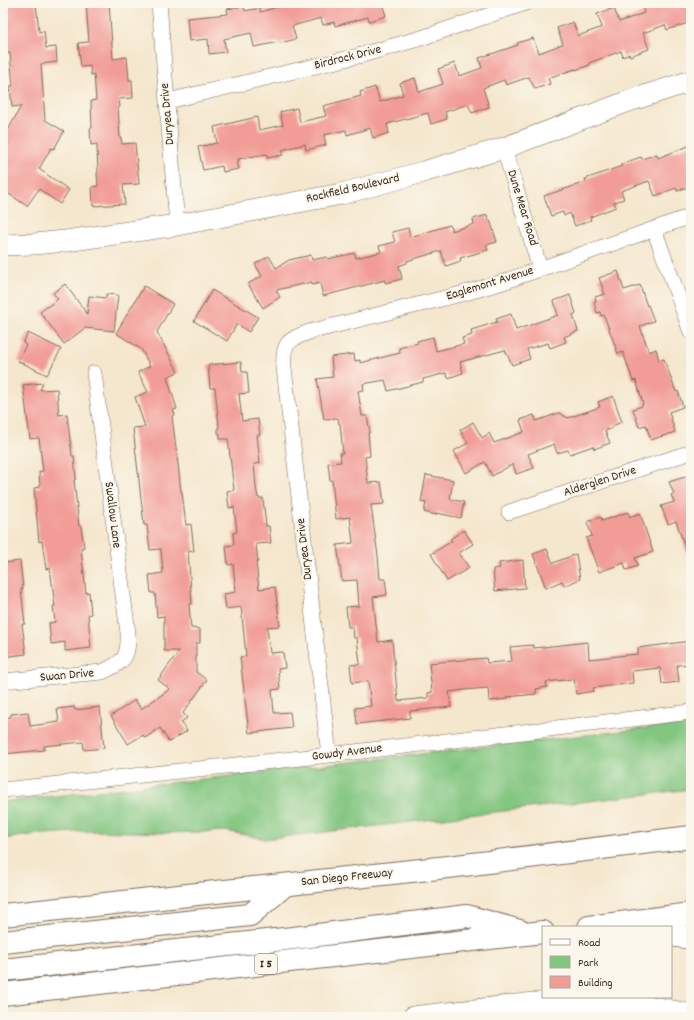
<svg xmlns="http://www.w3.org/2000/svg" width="694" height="1020" font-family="Dekko,sans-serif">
<rect width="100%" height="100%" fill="#fbf7ec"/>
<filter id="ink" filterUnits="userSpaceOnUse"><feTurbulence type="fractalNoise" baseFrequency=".025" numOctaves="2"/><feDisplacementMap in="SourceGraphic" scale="8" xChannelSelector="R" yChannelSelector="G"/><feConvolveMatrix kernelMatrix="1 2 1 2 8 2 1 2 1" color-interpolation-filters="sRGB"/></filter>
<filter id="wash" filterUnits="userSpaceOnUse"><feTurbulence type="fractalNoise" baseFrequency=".012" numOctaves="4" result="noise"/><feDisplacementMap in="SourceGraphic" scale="16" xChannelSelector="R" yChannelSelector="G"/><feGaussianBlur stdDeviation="0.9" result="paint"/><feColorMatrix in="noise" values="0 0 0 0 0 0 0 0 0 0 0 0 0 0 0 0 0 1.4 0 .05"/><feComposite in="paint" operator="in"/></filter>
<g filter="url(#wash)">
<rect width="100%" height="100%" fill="#f5e7ce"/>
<path fill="#82c680" stroke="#5e784f" d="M691,723V789L265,839L226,831L169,833L89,831L30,835L3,839V802Z"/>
<g id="blocks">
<path fill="#f29c97" d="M3,3H36L39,32L44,31L46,48L56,47L57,62L41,64L45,120L64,131L54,149L51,148L39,169L69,190L60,204L39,189L27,206L3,190V151L9,143L3,140L21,106L12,107L10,86H13L10,53H3Z
M86,3H109L113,59L127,57L129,80H132L133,98L119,99L120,107H118L120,138H121L122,144L135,143L139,184L123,185L125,204L93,206L92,187L98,186L97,173L98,172L97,148V144L91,145L90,128H92L91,101L96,100L94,74L91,75L90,66L81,67L78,43L89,42Z
M291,3H382L386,16L369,21L368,17L335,26L334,22L323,25L321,18L292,26L296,39L280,43L279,42L254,47L251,33L224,39L226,52L209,54L208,39L189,41L187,18L228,14L227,9L244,6L245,11L260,8V12Z
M641,3H674L675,7L686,3H691V22L667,30L665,25L643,33L649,49L630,56L629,54L623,57L621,51L589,63L590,65L575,70V69L548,78L550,84L535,89L529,77L506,85L504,80L483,88L489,107L472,113L468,104L445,112L447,119L431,124L428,113L387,124L389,133L373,138L370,128L347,135L346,130L324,135L326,145L306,150L305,144L282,150L283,155L267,158V154L238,159L239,162H237L239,169L223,172L222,166L203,170L198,147L217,143L214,127L257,117L259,130L283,125L280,112L297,108L300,122L326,116L323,106L361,96L360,92L375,87L380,102L403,95L400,83L415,78L419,92L443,84L438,69L455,63L459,76L482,68L479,58L518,45L517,43L533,38L539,53L563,44L557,28L573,22L578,36L602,27L597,14L614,8L619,22L644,13Z
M691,145V186L677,191L676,188L655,196L649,181L621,191L624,199L614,202L616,207L590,217L591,220L575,226L570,213L564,216L563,212L551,216L544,196L586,182L585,179L622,166L621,164L641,157L642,159L657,154L658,158Z
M487,215L489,220H490L497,242L486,245L488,250L460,258L461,261L446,266L441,251L407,261V263L399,266L402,279L385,283V280L323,296L320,283L312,285V282L276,290L280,297L263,308L248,284L262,276L255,264L269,256L276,268L289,260L311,255L312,260L327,257L328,259L355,253L356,258L381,252L379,246L395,242L392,232L408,228L410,237L450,225L452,231L474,224L473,219Z
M618,271L624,290L640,285L647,306L648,305L654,321L640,326L649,352L656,349L659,360L664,359L676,392L678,391L683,407L669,412L675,432L651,440L646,425L639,427L633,409L642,406V404H643L636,380L633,381L623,352L618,354L604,315L601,316L600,312L597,313L594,302L596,301L595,297L605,294L599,278Z
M65,284L87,314L89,296L106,298V294L118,295L114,331L85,328L64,344L40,312L58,299L53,293Z
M144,286L173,304L157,332L178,372L167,377L177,409L173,410L175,415L172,416L178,464L181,492H182L186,525L191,524L194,551L188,552L192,604H189L191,628L200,629V643H196V672L207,680L183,713L187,718L181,722L187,731L169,742L160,728L145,738L143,735L128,744L111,716L135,700L141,709L170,689L158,680L179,651H164V616L157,617L155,593H151L149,575L163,573L161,549L150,550L147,525H144L133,428L145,427L135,397L148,392L138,372L150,366L141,349L116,333Z
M212,290L258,317L249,332L237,324L227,341L194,321Z
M570,295L576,313L573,315L578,331L564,337L566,342L550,348L548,343L527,349L530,359L512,365L505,350L460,362L463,373L448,378L446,373L423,379V382L388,391L385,380L363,384L364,390L358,391L362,416H367L370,432L368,433L370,456L365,457L368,483L381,482L384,504L371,505L378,556L380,579H385L387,595L373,597L378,642L392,640L398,701L428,698V693L432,692L429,663L486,658L487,663L512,661L510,647L533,645L534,648L588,642L589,659L638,654V648L691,641V664L677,665L679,682L662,684L660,668L632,671L633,683L593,688L594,691L576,694L574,679L546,682L547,687L536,689V694L507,697V699L489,701L488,688L464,690L449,692L451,707L410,711V718L357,724L355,708L371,706L368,681L352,683L350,665L360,664L357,638H354L353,627H348L346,607L359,606L357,580L342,581L337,545L353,543L350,517L336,519L332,480H330L328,463L341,462L340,453H343L340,424H339L338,418L324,419L317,379L333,377L331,357L354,354L355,361L360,360V363L400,353L399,348L418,343L417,341L433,337L436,351L464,344L462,338L472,335L471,330L497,322L496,319L511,314L516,330L558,315L554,301Z
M28,333L61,349L47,375L18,361L26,345L23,343Z
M241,362L242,372H247L249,393L239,394L242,421L258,419L260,435H257L260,463L254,464L256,487L258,498H263L266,526H269L271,543L256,544L258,562H256L259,589L275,587L280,626L267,627L270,653L283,652L285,668L278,669L280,689L272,690L274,713L290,712L292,728L249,733L240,657L246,656L241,607L226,609L224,594L236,592L233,564L228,565L226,546L234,545L233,533L237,532L234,507L229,508L227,491L234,490L228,439H220V434L218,433V428L219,426L215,388H210L208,365Z
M43,383L40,390L57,389L59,415L67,414L72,456H74L76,479L74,480L79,526H81L84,547L81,548L86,593L89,592L91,614L88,615L91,648L65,651V642L51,644L49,623L55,622L53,606H55L50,568L46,569L42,541L39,542L34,488L40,487L39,472L43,471L39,438L30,439L23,385Z
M613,396L622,422L612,426L613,428L605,431L610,443L594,449L593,446L570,454L568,450L557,453L554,444L528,454L534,468L516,474L513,464L492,476L485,462L466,473L454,451L468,443L460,430L473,422L482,438L489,433L494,443L524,432L520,420L534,415L536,421L559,413L568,418L600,407L598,402Z
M426,475L453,480L450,499L464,502L461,518L436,513V515L424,512L426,503L421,502Z
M691,475V559H689L676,521L668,524L661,506L674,502L671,495L674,494L669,482Z
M628,512L630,517L640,513L653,552L635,558L638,566L626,570L624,563L599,572L586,538L592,536L587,522L601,517L602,521Z
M464,530L473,544L459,553L469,568L447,581L431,554L452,541L450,539Z
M547,549L553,563L576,554L580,579L564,586L562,581L546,588L533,554Z
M523,560L525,588L495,591L493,569L500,568L499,563Z
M20,561L23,589H21L25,624H22L26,654L3,657V563Z
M74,707L75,710L100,707L104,748L84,750L83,742L44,746V750L3,754V718L11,717V714L28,712L30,726L59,722L57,709Z"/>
</g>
</g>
<g filter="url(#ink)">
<use href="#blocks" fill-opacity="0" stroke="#7c6c5c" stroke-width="1"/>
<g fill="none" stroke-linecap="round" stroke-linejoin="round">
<g stroke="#7c6c5c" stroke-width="16">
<path id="minor" d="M159,3L177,225
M168,101L358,56L418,39L526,3
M504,148L540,269
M654,229L691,332
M509,512L691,452
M3,681L102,672C124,662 129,658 128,633L94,373
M329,755L284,368C282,344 287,340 309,332L465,293L503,282L691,216
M3,790L329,755L691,712"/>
</g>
<g stroke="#7c6c5c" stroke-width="22">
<path id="secondary" d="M3,245L34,244L66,241L177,225L341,194L423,172L504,148L629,101L691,81
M413,1017L534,1003L594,1002L659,1008L691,1015"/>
</g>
<g stroke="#7c6c5c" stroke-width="24">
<path id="motorway" d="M3,915L448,867L691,837
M589,927L691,914
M671,935L691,938
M3,942L250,915L285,885
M3,970L302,937L467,916L520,931
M3,994L543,932"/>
</g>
<use href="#minor" stroke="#fff" stroke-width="15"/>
<use href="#secondary" stroke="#fff" stroke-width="21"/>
<use href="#motorway" stroke="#fff" stroke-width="22"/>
</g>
</g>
<g text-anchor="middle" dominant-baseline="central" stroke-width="4" stroke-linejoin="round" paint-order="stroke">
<rect fill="#fbf7ec" stroke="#75685c" stroke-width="1" x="255" y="954" width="22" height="20" rx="3"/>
<g font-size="12" font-weight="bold" fill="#3b2a1e">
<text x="266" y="964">I 5</text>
</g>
<g font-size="13" fill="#3b2a1e" stroke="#fbf7ec">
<text transform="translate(348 58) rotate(-14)">Birdrock Drive</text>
<text transform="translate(168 114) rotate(-95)">Duryea Drive</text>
<text transform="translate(353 189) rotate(-13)">Rockfield Boulevard</text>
<text transform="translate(522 208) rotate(73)">Dune Mear Road</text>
<text transform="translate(490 284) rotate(-17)">Eaglemont Avenue</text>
<text transform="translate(600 482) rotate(-18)">Alderglen Drive</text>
<text transform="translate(112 515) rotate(83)">Swallow Lane</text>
<text transform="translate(305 549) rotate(-97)">Duryea Drive</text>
<text transform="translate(67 676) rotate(-5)">Swan Drive</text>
<text transform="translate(347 753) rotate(-7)">Gowdy Avenue</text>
<text transform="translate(347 878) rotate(-6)">San Diego Freeway</text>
</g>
</g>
<rect width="694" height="1020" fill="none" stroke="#fbf7ec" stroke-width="16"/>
<rect x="542" y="926" width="130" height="72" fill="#fbf7ec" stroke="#aea59a"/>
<rect x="550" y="939" width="20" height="6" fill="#ffffff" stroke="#aea59a"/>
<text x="578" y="946" font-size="12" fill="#3b2a1e">Road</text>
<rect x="550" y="956" width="20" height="12" fill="#82c680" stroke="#aea59a"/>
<text x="578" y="966" font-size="12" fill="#3b2a1e">Park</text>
<rect x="550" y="976" width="20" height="12" fill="#f29c97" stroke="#aea59a"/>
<text x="578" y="986" font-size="12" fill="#3b2a1e">Building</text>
</svg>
